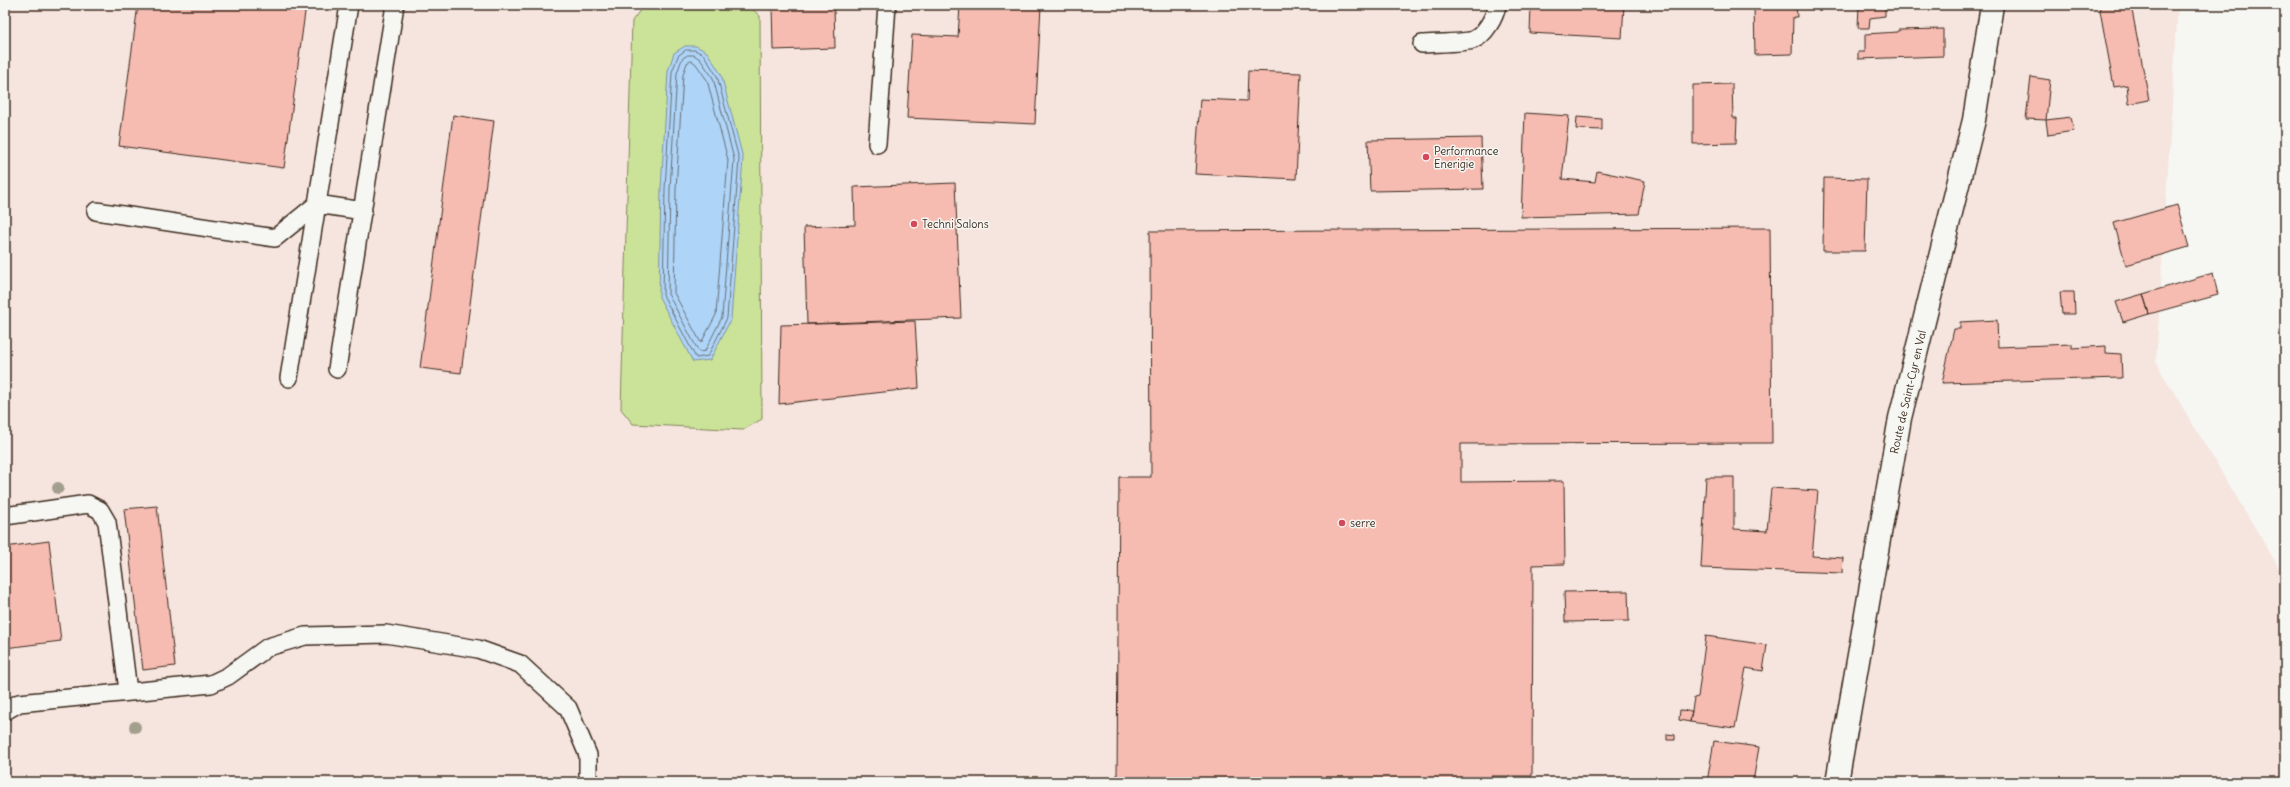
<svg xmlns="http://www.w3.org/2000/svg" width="2290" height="787" font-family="Delius,sans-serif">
<rect width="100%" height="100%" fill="#f6f6f2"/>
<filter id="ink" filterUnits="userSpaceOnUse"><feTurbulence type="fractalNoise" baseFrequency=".025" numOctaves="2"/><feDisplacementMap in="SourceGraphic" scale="8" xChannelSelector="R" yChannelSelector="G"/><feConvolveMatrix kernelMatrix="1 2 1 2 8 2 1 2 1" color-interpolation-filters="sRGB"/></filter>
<g filter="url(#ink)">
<path fill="#f6e4de" d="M5,5H2178L2156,363L2285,578V782H5Z"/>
<path fill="#cbe398" stroke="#83865b" d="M644,5L749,6L760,16L762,419L743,430L633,424L621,409L632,21Z"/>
<path fill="#aed4f8" stroke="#8090a1" d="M685,46H696L707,52L721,74L743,158L731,319L710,360L693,362L659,297L661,189L668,71L674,53Z"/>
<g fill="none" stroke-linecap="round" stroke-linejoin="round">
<path stroke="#696e75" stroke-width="1" d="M686,50H695L704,55L717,76L739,159L727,318L708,356L696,358L663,295L665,189L672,72L678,56Z
M688,55H694L700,59L713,78L734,159L722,317L705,351L699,352L668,294L670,189L677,73L682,59Z
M692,61L696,64L707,80L728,160L716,315L701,343L674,293L676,189L683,75L687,63Z"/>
</g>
<path fill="#f6bbb1" stroke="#3b2a1e" d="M138,5H306L284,168L119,146Z
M772,5H834L835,48L773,50Z
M960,5H1041L1035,124L907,118L912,35L958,37Z
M1531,5H1624L1622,38L1530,33Z
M1754,5H1796L1797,17H1793L1792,54L1755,55Z
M1859,5H1885V16L1870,18L1869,28H1858Z
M2099,5H2131L2149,100L2129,104L2127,85L2114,87Z
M1943,29V56L1858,59V52H1865V34L1898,32V30Z
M1248,71L1301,73L1296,179L1195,174L1200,99L1247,101Z
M2031,77L2050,80L2046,120L2026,119Z
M1732,84L1733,118H1737L1736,143L1693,144V85Z
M1525,113L1569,116L1562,179L1595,182L1597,171L1645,181L1639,214L1521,217Z
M453,115L494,121L461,373L420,368Z
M1577,117L1602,119V130L1576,129Z
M2071,117L2074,131L2048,135L2046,120Z
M1481,138L1483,189L1370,191L1368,140Z
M1824,178L1867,179L1865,251H1823Z
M955,183L961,318L807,324L804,227L855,225L854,187Z
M2177,205L2189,247L2126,265L2114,223Z
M1770,228L1772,443L1461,444V482L1564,481L1565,564L1533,565L1532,776H1491V782H1117L1119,477H1151L1150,231Z
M2213,273L2218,295L2149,314L2143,294Z
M2060,292H2074L2075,314H2062Z
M2143,294L2149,314L2123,322L2116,302Z
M1997,320L1998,347L2072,344V348L2106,346V353L2121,354L2122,378L1942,383L1954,329H1960V322Z
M915,321L919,388L779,404L781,325Z
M1706,477H1734V529L1767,531L1771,488L1818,491L1812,556L1843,558L1842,573L1701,568Z
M157,506L175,666L143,670L124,509Z
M49,541L61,641L5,648V547Z
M1628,591L1629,621L1565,622L1564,592Z
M1706,636L1767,645L1763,671L1746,668L1735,728L1690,722L1694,698L1698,697Z
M1680,710L1692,711L1690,722L1679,720Z
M1667,734L1675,735V740H1667Z
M1714,741L1759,747L1753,782H1707Z"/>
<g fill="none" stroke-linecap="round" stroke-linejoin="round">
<g stroke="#3b2a1e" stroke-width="20">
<path id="lane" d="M1422,44C1433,43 1465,43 1473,40C1485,35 1495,17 1497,5
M877,144L887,5
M96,211L275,238L317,204L363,211
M337,369L395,5
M289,378L349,5
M5,516L88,504L100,510L107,522L128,691
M5,711L19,703L211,684L228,676L268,647L305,636L386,634L478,649L520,664L568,708L588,755V782"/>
</g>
<g stroke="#3b2a1e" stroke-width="25">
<path id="secondary" d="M1837,782L1900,418L1974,120L1992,5"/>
</g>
<use href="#lane" stroke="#f6f6f2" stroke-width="17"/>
<use href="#secondary" stroke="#f6f6f2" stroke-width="22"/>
</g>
<g fill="#a39f8e">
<circle cx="58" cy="488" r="6"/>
<circle cx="135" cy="727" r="6"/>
</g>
</g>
<g fill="#d1495b" stroke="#f6f6f2" stroke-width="1.5">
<circle cx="1426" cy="157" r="4"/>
<circle cx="914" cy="224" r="4"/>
<circle cx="1342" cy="523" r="4"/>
</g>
<g text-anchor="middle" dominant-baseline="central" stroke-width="3" stroke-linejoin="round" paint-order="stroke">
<g font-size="11" fill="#3b2a1e" stroke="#f6f6f2" text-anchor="start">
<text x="1434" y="151">Performance<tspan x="1434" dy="13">Enerigie</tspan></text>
<text x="922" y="224">Techni Salons</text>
<text x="1350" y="523">serre</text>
</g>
<g font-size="11" fill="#3b2a1e" stroke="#f6f6f2">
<text transform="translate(1908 392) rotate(-77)">Route de Saint-Cyr en Val</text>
</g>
</g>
<rect width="2290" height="787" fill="none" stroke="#f6f6f2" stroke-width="20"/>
<rect x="10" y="10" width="2270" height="767" fill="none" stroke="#3b2a1e" stroke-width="1.5" filter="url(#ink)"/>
</svg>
